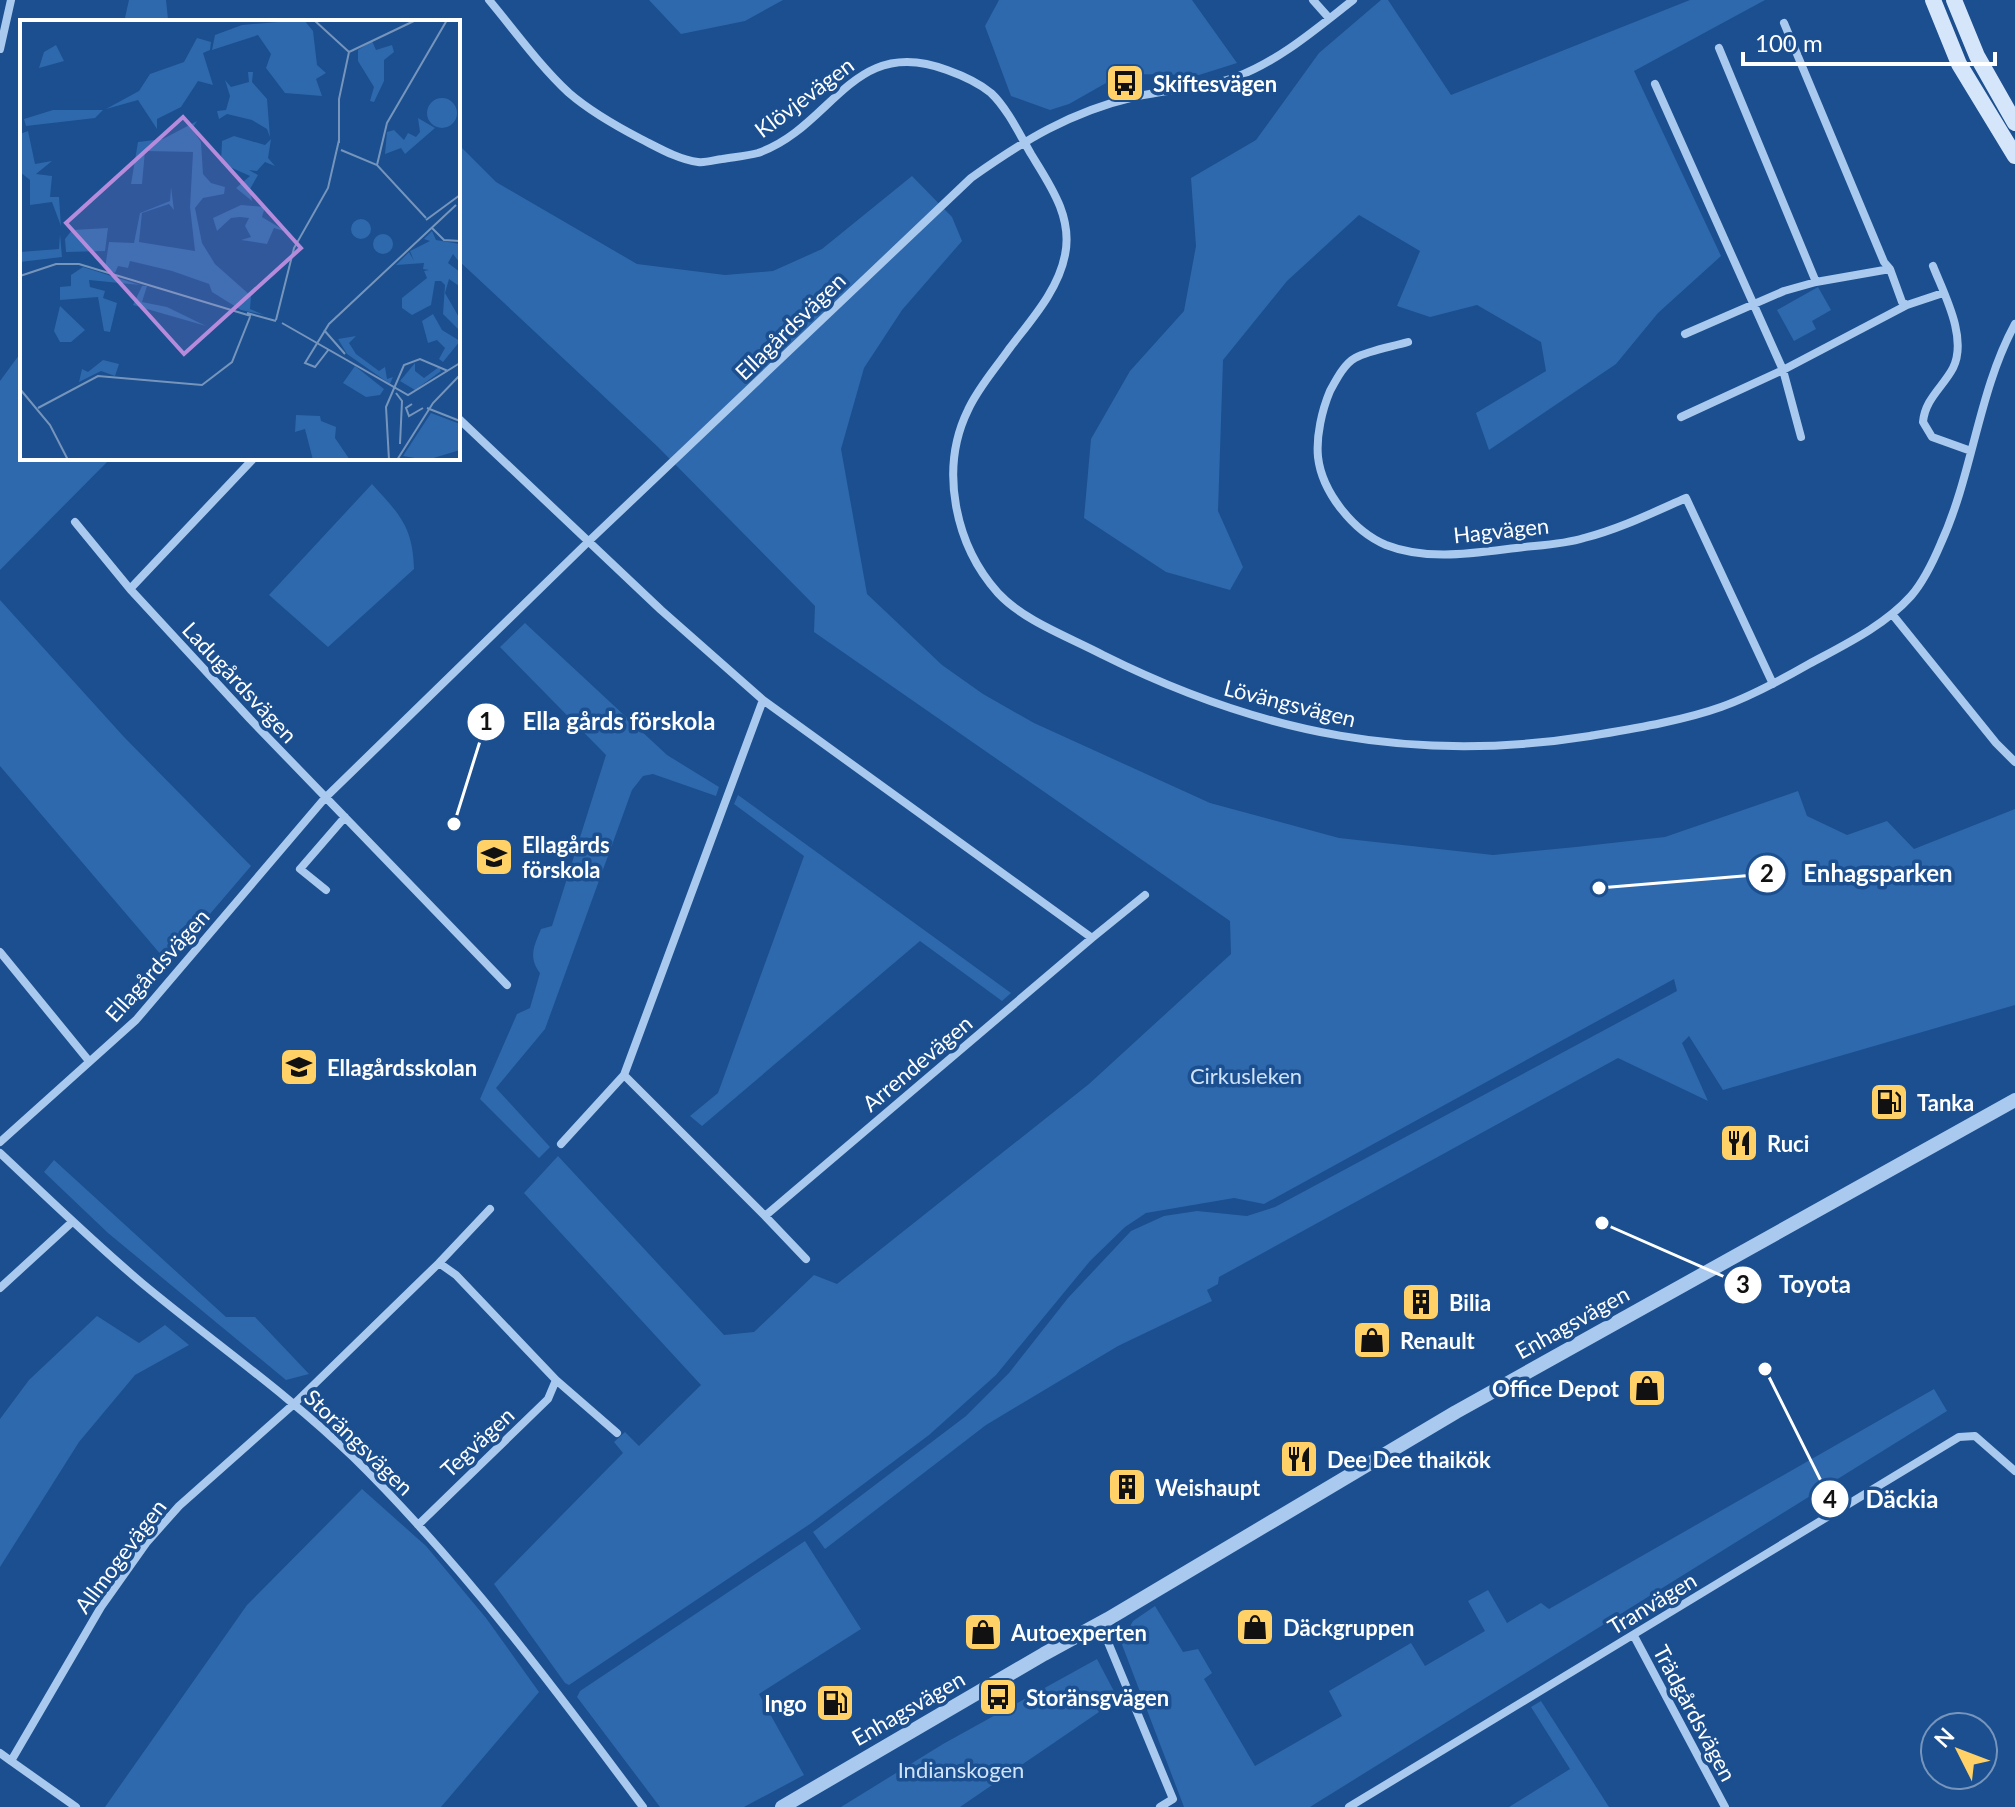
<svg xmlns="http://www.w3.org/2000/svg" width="2015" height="1807" font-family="Lato,sans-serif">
<rect width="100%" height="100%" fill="#1b4f8f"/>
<path fill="#2e69ad" d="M129,0H166L168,19L202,22H124Z
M649,0H783L745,21L681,34Z
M999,0H1192L1237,63L1199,75L1122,74L1069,104L1050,110L1011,96L985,26Z
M1381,0H1388L1451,95L1690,0H1765L1634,71L1721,256L1658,313L1616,364L1489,450L1476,413L1546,371L1541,342L1477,305L1430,317L1397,306L1420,251L1359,215L1287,281L1223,360L1218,511L1243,567L1230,590L1166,572L1084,518L1091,439L1130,371L1184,311L1196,246L1191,178L1256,140L1319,53Z
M458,144L496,182L637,264L725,275L773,271L822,249L912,176L952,217L962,241L902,310L864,368L841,449L867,594L942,665L983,694L1034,723L1210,803L1339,838L1493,855L1576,847L1665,837L1798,791L1807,816L1847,835L1887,821L1914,849L2015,809V1005L1723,1090L1689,1036L1682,1043L1708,1101L1618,1058L1219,1277L1218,1284L1207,1290L1212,1301L1118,1346L986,1425L825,1549L813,1532L966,1416L1009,1373L1068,1298L1131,1231L1164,1216L1197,1211L1247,1216L1275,1207L1677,991L1674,979L1264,1204L1234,1198L1146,1213L1125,1227L1090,1261L996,1375L929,1435L810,1524L569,1685L565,1683L494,1584L623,1453L614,1442L625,1432L639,1446L701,1385L524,1193L558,1156L724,1335L754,1332L814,1275L837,1284L1089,1084L1231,954L1230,921L814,632L815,606L658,447L458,260Z
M1818,287L1831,310L1812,321L1816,329L1794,341L1777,310Z
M22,351V458H111L0,570V381Z
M372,484C399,514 413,526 414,569L328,647L269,595Z
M0,600L124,737L251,866L168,963L0,766Z
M525,623L667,755L719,787L716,796L653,774L643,776L632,790L545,1029L496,1088L550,1147L539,1158L480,1099L517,1014L530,1008L540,973C528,957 534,946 541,929L552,926L606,755L500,647Z
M738,795L1011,993L1002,1001L920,941L702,1126L690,1116L718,1093L804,856L734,804Z
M54,1160L226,1317H255L309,1374L286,1380L108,1233L44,1172Z
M97,1316L139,1343L165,1325L189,1345L135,1375L79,1442L0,1567V1419L29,1380Z
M1934,1389L1947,1411L1310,1807H1184L1121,1642L1133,1621L1155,1606L1183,1652L1198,1649L1212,1673L1204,1679L1255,1766L1342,1716L1329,1691L1411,1643L1425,1666L1485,1631L1468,1601L1488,1590L1507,1623L1541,1603L1549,1609Z
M362,1489L426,1546L486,1618L539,1692L441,1807H105L247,1605Z
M805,1541L861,1629L759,1694L804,1775L744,1807H660L577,1697L580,1691Z
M1097,1659L1118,1699L960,1807H841L943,1744Z
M1541,1701L1609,1807H1509L1570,1769L1531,1707Z"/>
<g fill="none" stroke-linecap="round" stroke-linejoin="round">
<path stroke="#a9c9ee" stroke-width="8" d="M489,0C515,31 539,65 569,93C591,112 616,126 641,139C657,147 679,160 698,162C706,163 714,160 722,159C734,157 747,156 758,153C833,127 852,34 947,70C961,75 979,83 991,93C1007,108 1020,135 1031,154C1050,185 1073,217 1065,255C1058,291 1030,321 1009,349C995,369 978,388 968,410C939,469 955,545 998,593C1024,621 1069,637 1103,655C1261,734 1414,764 1590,736C1631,729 1682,721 1721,707C1752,696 1781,680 1809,664C1844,645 1884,626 1911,596C1924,581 1933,562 1941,543C1973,473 1978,392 2015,324
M1313,0L1329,18
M1719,48L1816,282
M0,49L11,0
M1655,84L1783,370L1801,437
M1933,266C1944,294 1968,338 1953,368C1943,387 1925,399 1923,422L1932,437L1971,451
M1907,305L1943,293
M1685,334L1784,291L1816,282L1890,269L1884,262L1784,23
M1408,342C1391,347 1370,350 1355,358C1344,364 1336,380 1330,391C1322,410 1316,436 1318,457C1322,492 1353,531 1386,545C1429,562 1480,552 1524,547C1544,545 1565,544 1584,538C1619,529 1652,513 1686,498L1773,684
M1681,417L1783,370L1907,305L1902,302L1890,269
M458,418L661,610L763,700L624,1075L765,1216L1092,938L763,700
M254,458L130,589L250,719L507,985
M75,522L130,589
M1892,614L1996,743L2015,762
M326,890L300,869L345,817
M1092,938L1145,895
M0,952L89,1061
M0,1142L136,1020L325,798L589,541L971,178C1023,141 1070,112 1134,97C1168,89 1202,89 1236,77C1279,61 1317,28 1353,0
M561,1144L624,1075
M0,1153C47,1197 93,1242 143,1284C213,1342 288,1394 353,1457C461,1563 553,1686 643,1807
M765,1216L806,1259
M439,1263L490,1209
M0,1288L71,1223
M556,1380L617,1433
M1100,1623L1173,1799L1160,1807
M1634,1636L1725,1807
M0,1753L11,1761L101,1607L147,1542L179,1506L295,1403L439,1263L456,1275L556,1380L548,1399L418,1525
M11,1761L76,1807
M1349,1807L1959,1437L1975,1436L2015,1471"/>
<path stroke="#a9c9ee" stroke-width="14" d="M782,1807L1044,1654L1108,1619L1456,1412L2015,1100"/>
<path stroke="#d6e6fa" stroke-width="16" d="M1933,0L1959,64L2015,156
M1954,0L1977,56L2015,123"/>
</g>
<defs>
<g id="bus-square" transform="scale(2)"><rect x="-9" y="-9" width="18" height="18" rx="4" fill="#ffd166" stroke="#1b4f8f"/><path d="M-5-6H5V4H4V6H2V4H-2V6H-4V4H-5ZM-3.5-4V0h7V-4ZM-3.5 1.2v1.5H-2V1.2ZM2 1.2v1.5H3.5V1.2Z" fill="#111"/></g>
<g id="school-square" transform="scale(2)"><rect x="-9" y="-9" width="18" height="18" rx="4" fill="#ffd166" stroke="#1b4f8f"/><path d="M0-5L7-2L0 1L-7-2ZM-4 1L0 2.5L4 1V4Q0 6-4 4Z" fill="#111"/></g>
<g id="fuel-square" transform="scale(2)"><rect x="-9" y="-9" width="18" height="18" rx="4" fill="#ffd166" stroke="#1b4f8f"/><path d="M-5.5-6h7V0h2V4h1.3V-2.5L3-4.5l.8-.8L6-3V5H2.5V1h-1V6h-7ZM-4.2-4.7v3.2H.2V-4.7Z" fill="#111"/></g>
<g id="restaurant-square" transform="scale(2)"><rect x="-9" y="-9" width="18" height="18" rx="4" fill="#ffd166" stroke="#1b4f8f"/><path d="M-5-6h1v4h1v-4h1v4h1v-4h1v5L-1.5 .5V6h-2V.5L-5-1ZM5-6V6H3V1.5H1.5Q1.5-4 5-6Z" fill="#111"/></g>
<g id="building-square" transform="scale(2)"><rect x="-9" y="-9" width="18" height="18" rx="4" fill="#ffd166" stroke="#1b4f8f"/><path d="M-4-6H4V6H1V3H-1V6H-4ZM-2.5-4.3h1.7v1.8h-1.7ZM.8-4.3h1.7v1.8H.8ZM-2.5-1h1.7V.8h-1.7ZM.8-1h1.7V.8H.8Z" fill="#111"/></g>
<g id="shop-square" transform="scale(2)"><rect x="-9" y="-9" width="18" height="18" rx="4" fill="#ffd166" stroke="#1b4f8f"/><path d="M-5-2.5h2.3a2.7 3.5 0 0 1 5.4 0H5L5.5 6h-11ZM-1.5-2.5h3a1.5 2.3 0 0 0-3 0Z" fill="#111"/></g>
</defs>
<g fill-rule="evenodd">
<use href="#bus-square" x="1125" y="83"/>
<use href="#school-square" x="494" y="857"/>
<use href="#school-square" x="299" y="1067"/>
<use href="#fuel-square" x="1889" y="1102"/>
<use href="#restaurant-square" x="1739" y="1143"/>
<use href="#building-square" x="1421" y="1302"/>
<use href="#shop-square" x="1372" y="1340"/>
<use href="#shop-square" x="1647" y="1388"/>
<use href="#restaurant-square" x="1299" y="1459"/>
<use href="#building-square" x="1127" y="1487"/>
<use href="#shop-square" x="1255" y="1627"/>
<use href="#shop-square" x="983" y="1632"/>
<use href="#bus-square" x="998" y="1697"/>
<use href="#fuel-square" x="835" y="1703"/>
</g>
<g text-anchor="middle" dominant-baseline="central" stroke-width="7" stroke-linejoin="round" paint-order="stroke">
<g font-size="22" font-weight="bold" fill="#fff" stroke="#1b4f8f" text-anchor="start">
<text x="1153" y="83">Skiftesvägen</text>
<text x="522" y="844">Ellagårds<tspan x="522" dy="25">förskola</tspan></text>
<text x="327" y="1067">Ellagårdsskolan</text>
<text x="1917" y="1102">Tanka</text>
<text x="1767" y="1143">Ruci</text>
<text x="1449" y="1302">Bilia</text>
<text x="1400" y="1340">Renault</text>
<text x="1619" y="1388" text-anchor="end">Office Depot</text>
<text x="1327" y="1459">Dee Dee thaikök</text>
<text x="1155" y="1487">Weishaupt</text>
<text x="1283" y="1627">Däckgruppen</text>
<text x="1011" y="1632">Autoexperten</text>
<text x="1026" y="1697">Storänsgvägen</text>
<text x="807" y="1703" text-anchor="end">Ingo</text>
</g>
<g font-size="22" fill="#fff" stroke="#1b4f8f">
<text transform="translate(804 97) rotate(-37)">Klövjevägen</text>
<text transform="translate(790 326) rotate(-44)">Ellagårdsvägen</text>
<text transform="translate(1501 530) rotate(-6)">Hagvägen</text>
<text transform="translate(240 682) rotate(47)">Ladugårdsvägen</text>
<text transform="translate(1290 703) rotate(14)">Lövängsvägen</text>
<text transform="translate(157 965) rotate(-48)">Ellagårdsvägen</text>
<text transform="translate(917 1063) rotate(-40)">Arrendevägen</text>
<text transform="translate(1572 1322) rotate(-29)">Enhagsvägen</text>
<text transform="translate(359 1442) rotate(44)">Storängsvägen</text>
<text transform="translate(477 1442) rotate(-43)">Tegvägen</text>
<text transform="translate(120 1556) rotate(-53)">Allmogevägen</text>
<text transform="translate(1652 1603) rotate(-31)">Tranvägen</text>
<text transform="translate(908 1708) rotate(-30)">Enhagsvägen</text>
<text transform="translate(1695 1713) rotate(62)">Trädgårdsvägen</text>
</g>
<g font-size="22" fill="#cfe3fa" stroke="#1b4f8f">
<text x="1246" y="1075">Cirkusleken</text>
<text x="961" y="1769">Indianskogen</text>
</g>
</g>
<g transform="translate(20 20)">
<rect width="440" height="440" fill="#1b4f8f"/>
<path d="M284,0L293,11L297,45L306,53L296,59L302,76L265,73L246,48L251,34L238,15L192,30L195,15L222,5ZM177,18L191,22L190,30L183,33L193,65L178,61L161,87L137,99V109L118,80L86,89L119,71L130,54L164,42ZM352,21L356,30L372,25L374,32L364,40V61L354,82L350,81L354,67L338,41V30ZM36,25L44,41L19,48L24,32ZM228,52H233L232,62L247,79L250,117L247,109L232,100L207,94L199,99L197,91L206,90L210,76L205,60L211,67L229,62ZM407 93a15 15 0 1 1 30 0a15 15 0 1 1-30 0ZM33,90H83L75,98L6,106L4,99ZM398,98L415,108L385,134L381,128L365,134L367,112L374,110L384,120L388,113L396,117L400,112ZM177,101L172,109L181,122L183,154L191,163L205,167L204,174L183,178L175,188L182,223L195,244L231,276L230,289L244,295L221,290L192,272L189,264L152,251L110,241L108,248L98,246L95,253L85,248L89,222L114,223L120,193L150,181L151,167L154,190L149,184L122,193L119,222L175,231L170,187L173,132L125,131L122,164H111L118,122L143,119ZM8,111L15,144L32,141L16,154L32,156L30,177H39L41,206L32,182L10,185V160L0,152V114ZM214,116L245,125L251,119L248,138L255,146L245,142L237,151L229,150L238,155L230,169L232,181L216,168L230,156L201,143L202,121ZM221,185L245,187L242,197L267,212L254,208L247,224L221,220L231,217L225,206L229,198L220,197L211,198L197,211L193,198ZM331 209a10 10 0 1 1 20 0a10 10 0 1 1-20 0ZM88,208L85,231L46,232L45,219L52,210ZM412,211L416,220L440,224V243L433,234L428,243L440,252V277L439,266L429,259L425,273L440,299V311L423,294L425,265L421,261H415L411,285L392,295L382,288V278L407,258L404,251L409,250L403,249L404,243L376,245L389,232L394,241L390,231L410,221L404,219ZM353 224a10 10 0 1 1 20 0a10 10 0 1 1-20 0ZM40,214L42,237L0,242V232L39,229ZM63,247L120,265L69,260L70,267L85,271L83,278L97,283L90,312L84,311L78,277L40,280V267L51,266V255ZM122,266H127L122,282L147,287L186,306L113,285ZM40,286L65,310L51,322H40L34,311ZM413,294L422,310L440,321L423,342L419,339L425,328L417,320L408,323L402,301ZM336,316L329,323L336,334L359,351L365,347L367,359L373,357L370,364L327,334L318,319ZM83,340L99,344L95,356L81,351L59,362L62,349L68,352ZM395,343V351L404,358L419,347L421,351L395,370L380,361ZM335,346L364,369L360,375L346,377L323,363ZM411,393L440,404V430L407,440L383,436ZM276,395L300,396L301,401L316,407L315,418L330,440H293L285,409L275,412Z" fill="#2e69ad"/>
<path fill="none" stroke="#7695bc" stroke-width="2" d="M294,0L329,32M319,123V79L329,32L396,0M321,130L357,145L406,198M357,145L367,103L427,0M406,200L440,175M412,208L424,220L440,221M0,256L36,244H59L231,296M227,293L256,301M256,300L274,228L308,168L319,120M262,303L388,375L440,343M304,310L325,334M309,329L295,347L285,343L309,304L436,185M440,365V393M0,369L30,405L48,440M376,373L382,381L380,424M392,384L386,388L389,396L403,388M18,388L78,356L182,365L212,342L230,297M407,388L440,401M369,440L366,387L384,345L400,339L428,351M377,440L413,383L440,355"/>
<path fill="#b68bdc" fill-opacity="0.15" stroke="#b68bdc" stroke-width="4" d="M163,97L281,228L164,334L46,203Z"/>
<rect width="440" height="440" fill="none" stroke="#fff" stroke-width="4"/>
</g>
<path fill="none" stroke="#fff" stroke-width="3" d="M454 824L486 722M1599 888L1767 874M1602 1223L1743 1285M1765 1369L1830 1499"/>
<g fill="#fff" stroke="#1b4f8f" stroke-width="3">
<circle cx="454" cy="824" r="8"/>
<circle cx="1599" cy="888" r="8"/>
<circle cx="1602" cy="1223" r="8"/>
<circle cx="1765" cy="1369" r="8"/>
<circle cx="486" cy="722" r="20"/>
<circle cx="1767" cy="874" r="20"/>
<circle cx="1743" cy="1285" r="20"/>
<circle cx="1830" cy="1499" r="20"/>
</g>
<g font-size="24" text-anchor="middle" font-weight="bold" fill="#111">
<text x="486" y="730">1</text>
<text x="1767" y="882">2</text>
<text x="1743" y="1293">3</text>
<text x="1830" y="1508">4</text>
</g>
<g font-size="24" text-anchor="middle" font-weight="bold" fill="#fff" stroke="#1b4f8f" stroke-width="7" stroke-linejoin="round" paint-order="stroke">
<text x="619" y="730">Ella gårds förskola</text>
<text x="1878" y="882">Enhagsparken</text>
<text x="1815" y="1293">Toyota</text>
<text x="1902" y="1508">Däckia</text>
</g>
<g transform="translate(1959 1751) rotate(312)"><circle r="38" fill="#1b4f8f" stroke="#7695bc" stroke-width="2"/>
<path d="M0-6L14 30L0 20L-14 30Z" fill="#ffd166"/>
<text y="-12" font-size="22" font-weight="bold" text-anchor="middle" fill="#ffffff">N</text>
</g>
<path d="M1743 52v12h252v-12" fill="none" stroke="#ffffff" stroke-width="4"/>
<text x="1755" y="52" font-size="24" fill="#ffffff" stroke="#1b4f8f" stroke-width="6" paint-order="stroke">100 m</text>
</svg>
